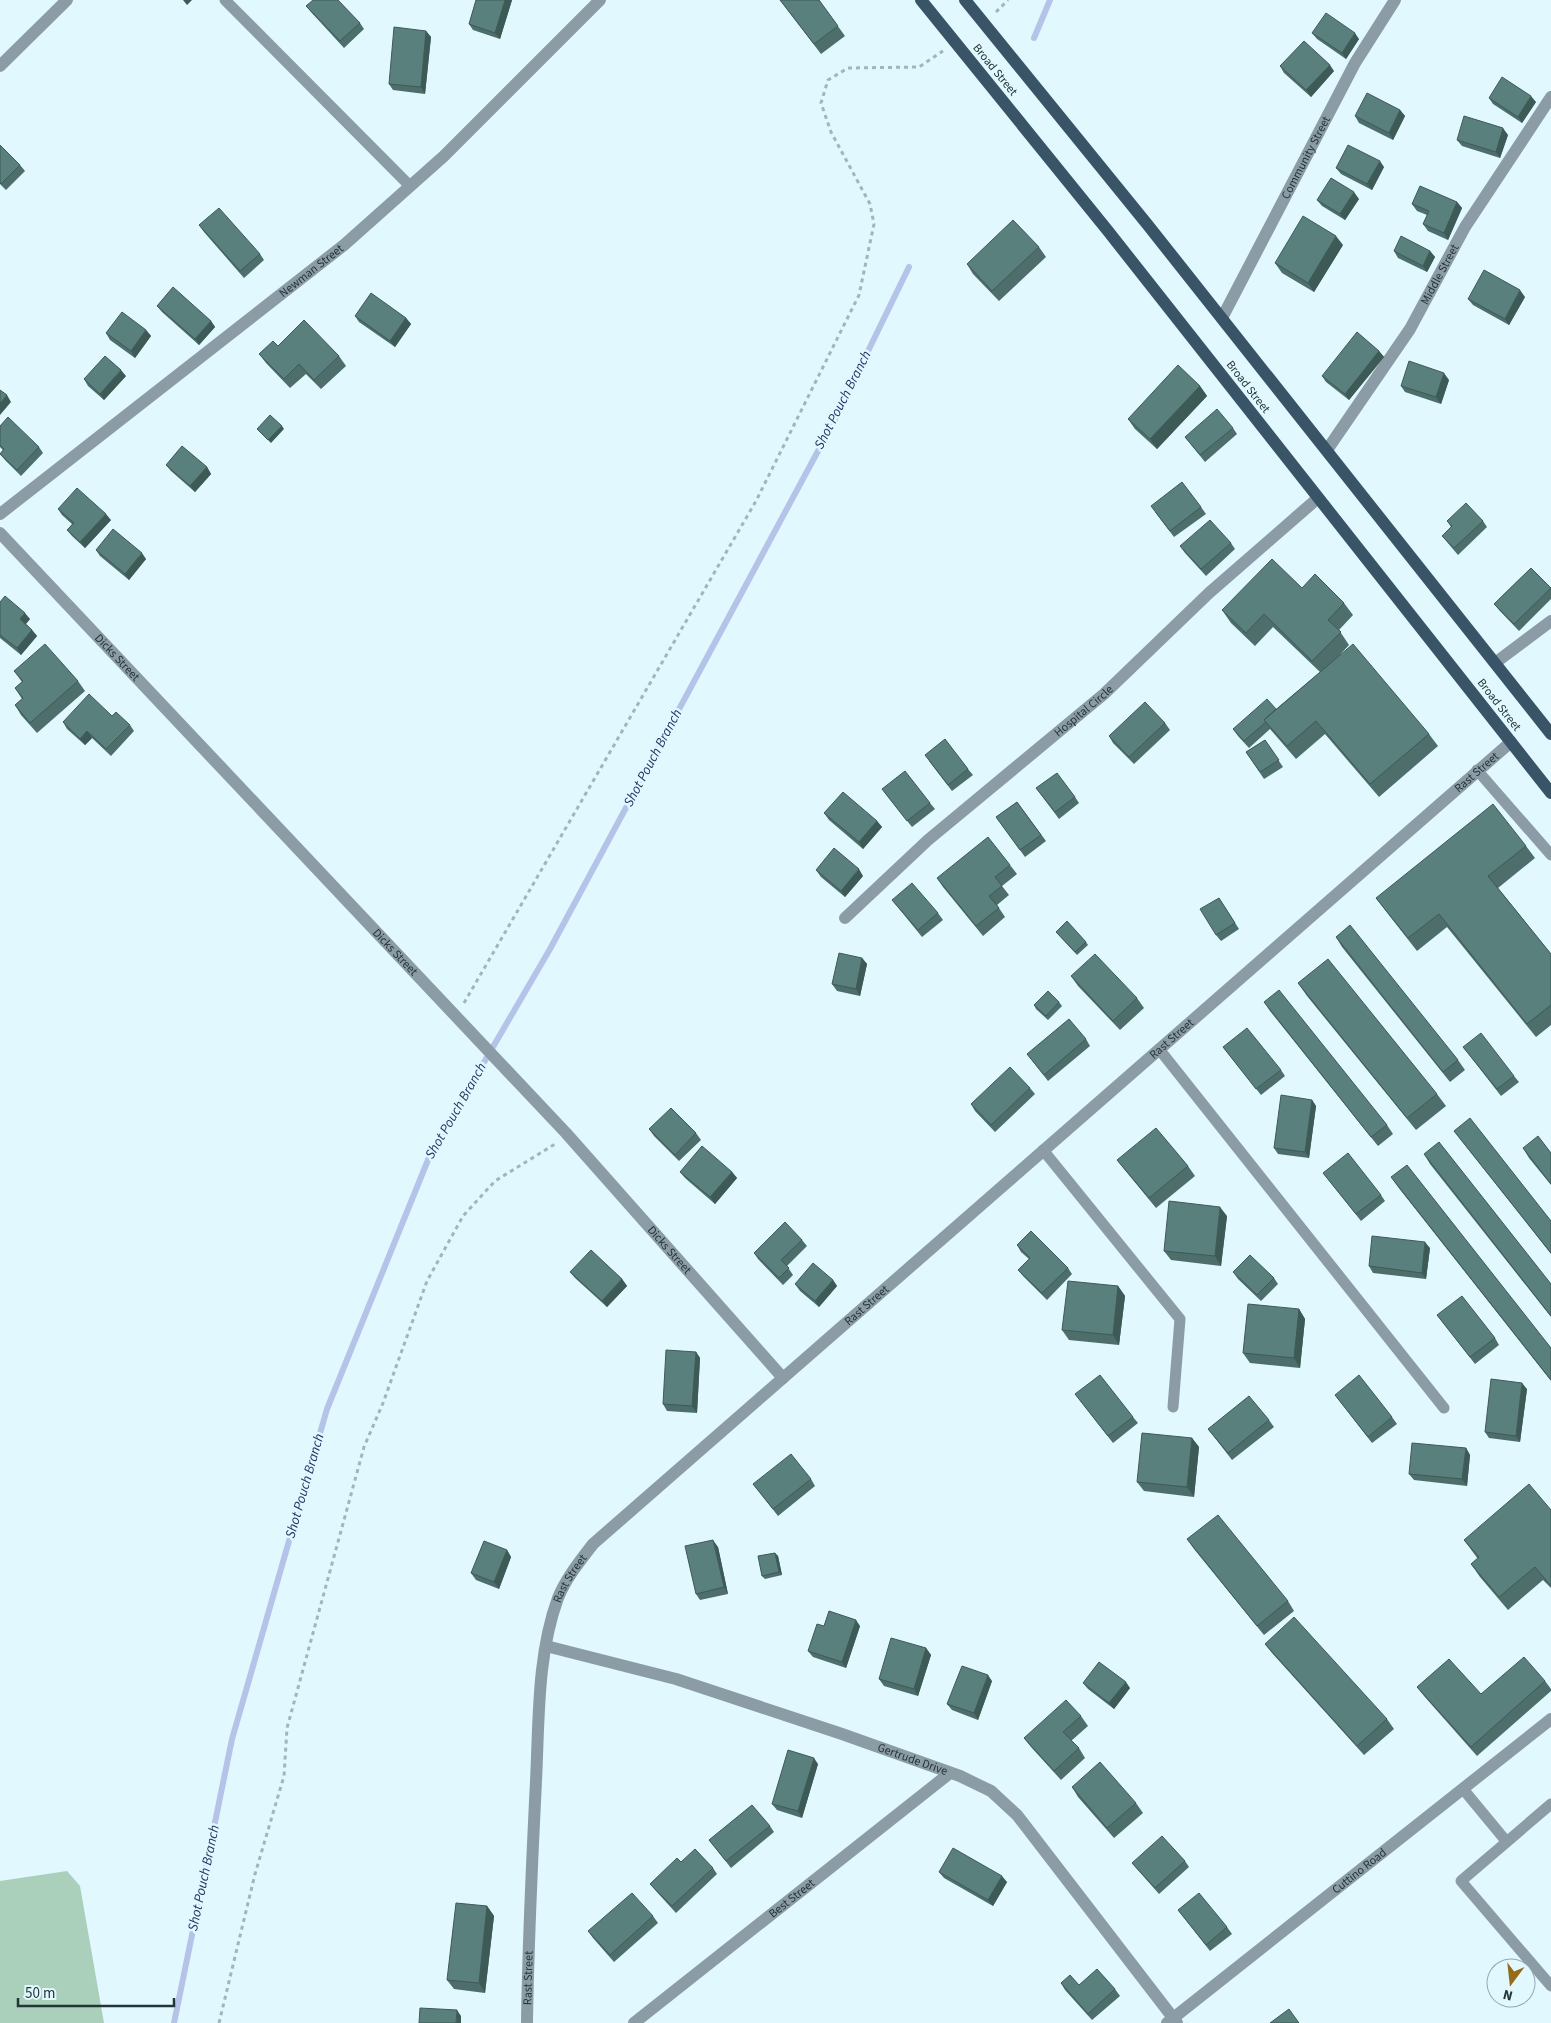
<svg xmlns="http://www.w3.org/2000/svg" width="1551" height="2023" font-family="'Source Sans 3',sans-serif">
<rect width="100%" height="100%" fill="#e0f8fe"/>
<path fill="#aacfba" d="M67,1871L80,1886L104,2023H0V1881Z"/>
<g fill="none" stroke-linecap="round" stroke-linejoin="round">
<path stroke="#b4c3e7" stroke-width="6" d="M1034,38L1050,0
M174,2023L232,1739L327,1409L430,1155L550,949L832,425L909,267"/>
<path stroke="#a0b6bb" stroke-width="3" stroke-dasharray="4 4" stroke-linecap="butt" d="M996,12L1008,0
M464,1003L756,501L859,295L874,224L870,204L831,132L821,103L828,80L848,68L919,67L943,51
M219,2023L255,1874L284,1776L287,1728L364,1447L383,1403L427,1281L463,1216L495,1181L555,1144"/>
<path stroke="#8c9ca7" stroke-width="11" d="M225,0L410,186
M1477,770L1551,855
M1159,1049L1444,1408
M1043,1150L1180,1319L1173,1407
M1463,1789L1506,1841
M1551,1804L1461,1881L1551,1986"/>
<g stroke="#8c9ca7" stroke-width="12">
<path d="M0,66L67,0"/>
<path id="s1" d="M1222,318L1355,63L1395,0"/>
<path id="s2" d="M1327,450L1410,329L1465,227L1551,97"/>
<path id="s3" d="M0,514L344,245L444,156L600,0"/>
<path id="s4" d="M0,533L566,1133L783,1378"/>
<path d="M1495,663L1551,621"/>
<path id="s5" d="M845,918L928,840L1104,694L1209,593L1318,498"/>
<path id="s6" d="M546,1646L676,1679L842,1734L960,1776L991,1791L1017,1815L1177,2023"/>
<path id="s7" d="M527,2023C528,1942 532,1862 536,1781C539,1721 537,1655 558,1598C566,1578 580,1561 593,1544L1511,742"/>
<path id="s8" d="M634,2023L950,1773"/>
<path id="s9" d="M1167,2023L1551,1719"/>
</g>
<path stroke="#395467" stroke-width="12" d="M921,0L1108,231L1551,793
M965,0L1147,224L1551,734"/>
</g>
<path fill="#4d6e6b" d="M476,0H512L500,39L473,30L469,24Z
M780,0H819L845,36L821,54Z
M306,6L360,23L364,29L344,48L311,12Z
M426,31L431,37L425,94L393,90L389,84Z
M1312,33L1359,39L1346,59L1317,39Z
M1280,66L1334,71L1311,97L1284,73Z
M1489,98L1536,102L1522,123L1493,104Z
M1400,110L1405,116L1393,140L1359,123L1355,116Z
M1508,135L1500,158L1462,146L1457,140Z
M0,145L20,165L25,171L6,190L0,184Z
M1384,167L1372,190L1341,174L1336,168Z
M1359,199L1345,220L1322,206L1317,200Z
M1457,202L1462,208L1448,240L1428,231L1423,224L1427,215L1417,211L1412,204Z
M199,225L260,254L264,260L244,278L204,232Z
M1343,245L1314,292L1282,273L1275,263Z
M1039,247L1046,257L999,301L973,274L967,264Z
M1394,251H1430L1435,257L1427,272L1398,258Z
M1525,297L1509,325L1473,305L1468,299Z
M157,306L211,321L215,327L199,345L162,312Z
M355,316L406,318L411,324L395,347L359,322Z
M146,330L151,336L135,358L110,340L106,333Z
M278,346L339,356L346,366L321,389L306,374L290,388L266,363L259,354Z
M1379,351L1384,357L1349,400L1326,382L1322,376Z
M126,376L104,400L88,386L84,379Z
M1449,380L1441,404L1405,392L1401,386Z
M1200,386L1207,396L1157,449L1135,429L1128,419Z
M0,426L39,447L43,453L21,476L5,460L0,454L3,450L0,447Z
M1233,428L1237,434L1205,462L1185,437Z
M166,465L207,467L211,474L195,492L171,471Z
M1201,507L1206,514L1174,537L1155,512Z
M58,509L111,520L85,548L72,536L67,530L72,524L62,515Z
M1447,521H1483L1487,527L1458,555L1447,542L1442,536L1451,527Z
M1231,543L1235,549L1206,576L1185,553L1180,546Z
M96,550L146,559L129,580L100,556Z
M1531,568L1551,589V599L1519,631L1499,610L1494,604Z
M1302,588L1344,603L1353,615L1339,630L1349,645L1337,658L1429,734L1438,746L1379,797L1325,734L1296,759L1270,729L1249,748L1238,736L1233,729L1276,709L1320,672L1273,627L1255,646L1231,623L1222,610Z
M0,602L30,619L26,624L32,630L37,636L21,655L0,638Z
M14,671L78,681L85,691L37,733L21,715L15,705L22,699L15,688L22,682Z
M112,716L130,725L134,731L111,756L92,738L85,745L67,729L63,722Z
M1165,723L1170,730L1134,764L1113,743L1109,736Z
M1265,740L1283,767L1264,779L1246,752Z
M929,761L968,769L973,775L952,791Z
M1036,788L1075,797L1079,803L1059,819Z
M882,789L930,803L935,809L912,827Z
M1017,802L1046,841L1025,857L996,817Z
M824,813L877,821L882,827L863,849L829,820Z
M1526,846L1535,858L1498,888L1551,954V1025L1536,1037L1447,927L1417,951L1385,910L1376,898Z
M1010,865L1017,874L1002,886L1009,895L997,905L1005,917L983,936L943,887L937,878Z
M816,870L863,876L845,897L821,877Z
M1219,898L1239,929L1221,941L1216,935Z
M892,900L938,913L943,920L922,937Z
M1056,932L1086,942L1088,945L1077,955Z
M1336,937L1458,1060L1465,1070L1450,1082L1342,947Z
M862,958L867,964L860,996L837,991L832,984Z
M1071,976L1137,998L1144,1008L1120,1030L1078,986Z
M1298,983L1437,1094L1446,1106L1416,1130L1307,996Z
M1059,1002L1062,1006L1048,1020L1036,1009L1034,1005Z
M1264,1002L1387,1125L1393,1134L1378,1146L1270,1011Z
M1086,1039L1090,1046L1048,1081L1027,1054Z
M1223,1047L1281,1070L1285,1076L1261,1095Z
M1463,1047L1514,1076L1519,1082L1501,1096Z
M1030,1088L1035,1094L995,1132L975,1111L971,1104Z
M1312,1100L1316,1106L1309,1158L1278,1154L1274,1148Z
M649,1129L696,1133L701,1140L679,1161L654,1136Z
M1454,1131L1551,1221V1254L1461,1140Z
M1523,1148L1551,1153V1185L1529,1158Z
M1424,1154L1551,1284V1317L1430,1164Z
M1117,1160L1188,1166L1195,1176L1156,1208L1124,1169Z
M680,1172H732L737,1178L715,1204L685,1178Z
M1323,1173L1381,1195L1385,1201L1361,1221Z
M1391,1177L1551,1348V1381L1398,1187Z
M1227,1216L1221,1266L1171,1260L1164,1251Z
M802,1240L807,1246L787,1266L793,1275L783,1285L758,1259L754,1253Z
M1017,1245L1068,1268L1072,1274L1047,1300L1023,1276L1018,1270L1029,1259L1021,1252Z
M1430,1248L1426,1279L1373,1273L1369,1266Z
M570,1272L622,1279L627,1286L607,1307L575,1278Z
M1233,1272L1274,1278L1278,1284L1261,1301L1238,1279Z
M833,1280L837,1286L819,1307L800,1291L795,1284Z
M1118,1286L1125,1296L1119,1345L1069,1340L1062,1330Z
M1299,1309L1305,1319L1300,1368L1250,1363L1243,1353Z
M1437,1315L1495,1338L1499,1345L1475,1364Z
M696,1352L700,1358L697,1413L667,1411L663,1404Z
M1527,1389L1520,1442L1489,1438L1485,1432Z
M1075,1394L1133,1417L1138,1423L1113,1443Z
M1335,1395L1392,1417L1397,1424L1372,1443Z
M1269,1420L1274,1427L1232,1460L1208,1429Z
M1192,1438L1199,1447L1194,1497L1144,1491L1137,1482Z
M1466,1448L1470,1455L1467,1486L1414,1480L1409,1474Z
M811,1479L815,1486L778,1516L753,1484Z
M1551,1510V1588L1543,1580L1508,1610L1480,1577L1471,1564L1478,1559L1464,1540Z
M1187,1539L1288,1601L1294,1611L1264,1635L1194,1549Z
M718,1547L728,1594L700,1600L696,1594Z
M507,1550L511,1557L499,1589L476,1580L471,1573Z
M775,1553L778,1556L782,1575L765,1579L762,1576Z
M860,1626L846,1668L813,1657L808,1651Z
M1265,1644L1387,1719L1394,1729L1364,1755L1272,1653Z
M926,1648L931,1655L918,1696L884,1686L879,1679Z
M992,1681L978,1720L952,1710L947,1704Z
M1545,1681L1551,1689V1691L1477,1756L1424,1696L1417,1687L1481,1694Z
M1083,1683L1130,1688L1114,1709L1088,1689Z
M1081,1716L1088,1726L1071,1741L1079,1748L1085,1758L1061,1780L1031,1747L1024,1738Z
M818,1764L802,1818L777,1810L772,1804Z
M1072,1787L1136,1803L1143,1813L1114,1838L1078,1797Z
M770,1826L774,1832L731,1868L709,1840Z
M1185,1861L1189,1867L1159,1894L1137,1869L1132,1863Z
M681,1862L713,1868L717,1874L676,1913L655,1890L650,1884Z
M939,1872L1007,1882L993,1906L944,1878Z
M487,1906L494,1916L485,1993L454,1989L447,1980Z
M1178,1910L1227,1927L1232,1934L1210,1951Z
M653,1916L658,1923L614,1962L593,1938L588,1931Z
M1061,1983L1115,1989L1120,1996L1092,2020L1065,1990Z"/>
<path fill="#3e5a57" d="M183,0H192L187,5Z
M505,0H512L500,39L495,33Z
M426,31L431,37L425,94L421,87Z
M1355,33L1359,39L1346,59L1342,53Z
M1330,65L1334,71L1311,97L1306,90Z
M1531,96L1536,102L1522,123L1518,117Z
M1400,110L1405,116L1393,140L1389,133Z
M1503,128L1508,135L1500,158L1496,152Z
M1380,161L1384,167L1372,190L1367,184Z
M1354,192L1359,199L1345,220L1340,214Z
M1457,202L1462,208L1448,240L1444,233Z
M1336,236L1343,245L1314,292L1308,283Z
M1430,251L1435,257L1427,272L1423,266Z
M1520,290L1525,297L1509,325L1505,319Z
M406,318L411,324L395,347L390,341Z
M211,321L215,327L199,345L195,339Z
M146,330L151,336L135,358L131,351Z
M1379,351L1384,357L1349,400L1345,394Z
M121,370L126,376L104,400L100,394Z
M1444,373L1449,380L1441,404L1436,397Z
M1200,386L1207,396L1157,449L1150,439Z
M7,395L11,402L0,415V403Z
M282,426L284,429L271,443L268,440Z
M207,467L211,474L195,492L190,486Z
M106,514L111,520L85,548L80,542Z
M142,553L146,559L129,580L125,574Z
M25,613L30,619L24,626L20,619Z
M32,630L37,636L21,655L17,648Z
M87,731L92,738L85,745L80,739Z
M877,821L882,827L863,849L859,842Z
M859,869L863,876L845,897L841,891Z
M862,958L867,964L860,996L856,989Z
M1312,1100L1316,1106L1309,1158L1305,1152Z
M732,1172L737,1178L715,1204L710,1197Z
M1220,1207L1227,1216L1221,1266L1215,1256Z
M1425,1242L1430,1248L1426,1279L1422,1273Z
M622,1279L627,1286L607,1307L602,1301Z
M833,1280L837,1286L819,1307L815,1301Z
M1118,1286L1125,1296L1119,1345L1113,1335Z
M1299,1309L1305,1319L1300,1368L1294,1358Z
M696,1352L700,1358L697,1413L692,1406Z
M1522,1383L1527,1389L1520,1442L1516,1436Z
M1192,1438L1199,1447L1194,1497L1187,1487Z
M1466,1448L1470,1455L1467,1486L1462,1479Z
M713,1540L718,1547L728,1594L724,1587Z
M507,1550L511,1557L499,1589L494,1582Z
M775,1553L778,1556L782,1575L779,1572Z
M856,1620L860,1626L846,1668L842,1662Z
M926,1648L931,1655L918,1696L914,1689Z
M988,1675L992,1681L978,1720L974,1713Z
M1126,1682L1130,1688L1114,1709L1109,1703Z
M814,1758L818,1764L802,1818L798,1811Z
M1002,1876L1007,1882L993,1906L988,1900Z
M487,1906L494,1916L485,1993L479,1983Z
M457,2010L461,2016V2023H456Z"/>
<path fill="#59807c" stroke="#3e5a57" d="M313,0H338L360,23L340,41L306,6Z
M476,0H505L495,33L469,24Z
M780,0H819L838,26L814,44Z
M1326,13L1355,33L1342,53L1312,33Z
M394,27L426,31L421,87L389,84Z
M1304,41L1330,65L1306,90L1280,66Z
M1502,77L1531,96L1518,117L1489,98Z
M1367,93L1400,110L1389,133L1355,116Z
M1464,116L1503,128L1496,152L1457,140Z
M0,145L20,165L1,184L0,182Z
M1348,145L1380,161L1367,184L1336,168Z
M1331,178L1354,192L1340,214L1317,200Z
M1420,186L1457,202L1444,233L1423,224L1429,211L1412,204Z
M219,208L260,254L240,271L199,225Z
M1303,216L1336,236L1308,283L1275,263Z
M1013,220L1039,247L992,291L967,264Z
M1401,236L1430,251L1423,266L1394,251Z
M1484,270L1520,290L1505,319L1468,299Z
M173,287L211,321L195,339L157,306Z
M371,293L406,318L390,341L355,316Z
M122,312L146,330L131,351L106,333Z
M304,320L339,356L314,380L299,364L284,379L259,354L273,341L278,346Z
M1357,332L1379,351L1345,394L1322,376Z
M105,356L121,370L100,394L84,379Z
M1409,361L1444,373L1436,397L1401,386Z
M1178,365L1200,386L1150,439L1128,419Z
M0,390L7,395L0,403Z
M1217,409L1233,428L1200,455L1185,437Z
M270,415L282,426L268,440L257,429Z
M8,417L39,447L17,470L0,454L4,449L0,445V426Z
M182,446L207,467L190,486L166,465Z
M1182,482L1201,507L1170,531L1151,506Z
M77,488L106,514L80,542L67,530L74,523L58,509Z
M1466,503L1483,521L1454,548L1442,536L1452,526L1447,521Z
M1210,520L1231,543L1201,569L1180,546Z
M113,529L142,553L125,574L96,550Z
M1272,559L1302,588L1315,574L1344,603L1328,620L1341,632L1312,661L1264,614L1246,633L1222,610Z
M1531,568L1551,588L1514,624L1494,604Z
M5,596L25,613L20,619L32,630L17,648L0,635V602Z
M45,644L78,681L30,723L15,705L23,698L15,688L23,681L14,671Z
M1353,644L1429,734L1370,784L1316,721L1287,746L1264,720Z
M89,694L112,716L116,712L130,725L106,749L87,731L80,739L63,722Z
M1267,699L1276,709L1264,720L1266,722L1244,741L1233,729Z
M1145,702L1165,723L1129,757L1109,736Z
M945,739L968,769L948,785L925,755Z
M1265,740L1279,760L1260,772L1246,752Z
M905,771L930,803L907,821L882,789Z
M1057,773L1075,797L1055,812L1036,788Z
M843,792L877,821L859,842L824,813Z
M1017,802L1041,835L1020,850L996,817Z
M1493,804L1526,846L1488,876L1551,954V1005L1527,1024L1439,914L1408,938L1376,898Z
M988,837L1010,865L995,877L1002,886L989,896L999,908L976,926L937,878Z
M834,848L859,869L841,891L816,870Z
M912,883L938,913L918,930L892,900Z
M1219,898L1235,923L1216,935L1200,909Z
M1067,921L1086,942L1075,952L1056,932Z
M1350,925L1458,1060L1443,1072L1336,937Z
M839,953L862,958L856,989L832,984Z
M1095,954L1137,998L1113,1021L1071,976Z
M1328,959L1437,1094L1407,1118L1298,983Z
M1279,990L1387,1125L1371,1137L1264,1002Z
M1048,991L1059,1002L1046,1016L1034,1005Z
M1069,1019L1086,1039L1044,1075L1027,1054Z
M1247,1028L1281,1070L1256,1089L1223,1047Z
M1481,1033L1514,1076L1497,1089L1463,1047Z
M1010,1067L1030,1088L991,1125L971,1104Z
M1281,1095L1312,1100L1305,1152L1274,1148Z
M671,1108L696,1133L675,1155L649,1129Z
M1470,1118L1551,1221V1253L1454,1131Z
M1156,1128L1188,1166L1149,1198L1117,1160Z
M1538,1136L1551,1153V1184L1523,1148Z
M1439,1142L1551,1284V1316L1424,1154Z
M702,1146L732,1172L710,1197L680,1172Z
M1348,1153L1381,1195L1356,1214L1323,1173Z
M1407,1165L1551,1348V1380L1391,1177Z
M1169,1201L1220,1207L1215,1256L1164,1251Z
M785,1222L802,1240L781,1260L789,1268L779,1278L754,1253Z
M1031,1231L1068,1268L1042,1293L1018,1270L1030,1258L1017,1245Z
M1372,1236L1425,1242L1422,1273L1369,1266Z
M591,1250L622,1279L602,1301L570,1272Z
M1250,1255L1274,1278L1257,1295L1233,1272Z
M813,1263L833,1280L815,1301L795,1284Z
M1068,1281L1118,1286L1113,1335L1062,1330Z
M1462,1296L1495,1338L1470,1357L1437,1315Z
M1248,1304L1299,1309L1294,1358L1243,1353Z
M666,1350L696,1352L692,1406L663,1404Z
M1100,1375L1133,1417L1108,1436L1075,1394Z
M1359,1375L1392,1417L1368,1437L1335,1395Z
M1491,1379L1522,1383L1516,1436L1485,1432Z
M1249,1396L1269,1420L1228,1453L1208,1429Z
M1142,1433L1192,1438L1187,1487L1137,1482Z
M1412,1443L1466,1448L1462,1479L1409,1474Z
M791,1454L811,1479L773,1509L753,1484Z
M1529,1484L1551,1510V1586L1535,1567L1499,1597L1471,1564L1479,1557L1464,1540Z
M1218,1515L1288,1601L1257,1626L1187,1539Z
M713,1540L724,1587L696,1594L685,1546Z
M484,1541L507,1550L494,1582L471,1573Z
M775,1553L779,1572L762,1576L758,1556Z
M829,1611L856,1620L842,1662L808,1651L817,1624L824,1626Z
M1294,1617L1387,1719L1357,1746L1265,1644Z
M891,1638L926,1648L914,1689L879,1679Z
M1524,1657L1545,1681L1471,1747L1417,1687L1449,1659L1481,1694Z
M1099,1662L1126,1682L1109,1703L1083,1683Z
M962,1666L988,1675L974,1713L947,1704Z
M1066,1700L1081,1716L1063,1732L1079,1748L1054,1771L1024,1738Z
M788,1750L814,1758L798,1811L772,1804Z
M1100,1762L1136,1803L1107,1828L1072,1787Z
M752,1805L770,1826L726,1861L709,1840Z
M1162,1836L1185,1861L1155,1888L1132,1863Z
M953,1848L1002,1876L988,1900L939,1872Z
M695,1849L713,1868L672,1906L650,1884L677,1858L681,1862Z
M632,1893L653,1916L610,1955L588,1931Z
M1199,1893L1227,1927L1206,1945L1178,1910Z
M456,1903L487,1906L479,1983L447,1980Z
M1097,1969L1115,1989L1088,2014L1061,1983L1070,1975L1079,1985Z
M420,2008L457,2010L456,2023H419Z
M1289,2009L1299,2023H1270Z"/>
<g text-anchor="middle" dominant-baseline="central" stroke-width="5" stroke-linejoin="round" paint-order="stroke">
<g font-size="12" fill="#243538" stroke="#e0f8fe">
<text transform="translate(995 70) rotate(51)">Broad Street</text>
<text stroke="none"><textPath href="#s1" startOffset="181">Community Street</textPath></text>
<text stroke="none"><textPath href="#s3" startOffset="395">Newman Street</textPath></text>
<text stroke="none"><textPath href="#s2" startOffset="209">Middle Street</textPath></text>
<text transform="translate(1248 387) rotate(52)">Broad Street</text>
<text stroke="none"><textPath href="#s4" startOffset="171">Dicks Street</textPath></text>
<text transform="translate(1499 705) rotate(52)">Broad Street</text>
<text stroke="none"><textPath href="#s5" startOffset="316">Hospital Circle</textPath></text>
<text stroke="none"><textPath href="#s7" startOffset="1665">Rast Street</textPath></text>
<text stroke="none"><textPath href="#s4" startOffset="576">Dicks Street</textPath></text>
<text stroke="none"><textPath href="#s7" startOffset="1260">Rast Street</textPath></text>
<text stroke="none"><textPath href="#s4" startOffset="981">Dicks Street</textPath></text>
<text stroke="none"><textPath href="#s7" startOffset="855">Rast Street</textPath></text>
<text stroke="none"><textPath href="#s7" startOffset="450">Rast Street</textPath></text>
<text stroke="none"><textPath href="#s6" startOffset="384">Gertrude Drive</textPath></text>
<text stroke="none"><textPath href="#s9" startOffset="245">Cuttino Road</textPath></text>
<text stroke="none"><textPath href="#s8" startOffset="201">Best Street</textPath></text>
<text stroke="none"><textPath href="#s7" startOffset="45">Rast Street</textPath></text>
</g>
<g font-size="14" font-style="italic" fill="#253664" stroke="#e0f8fe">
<text transform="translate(843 400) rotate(-63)">Shot Pouch Branch</text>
<text transform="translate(653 758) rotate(-62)">Shot Pouch Branch</text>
<text transform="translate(456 1111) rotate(-60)">Shot Pouch Branch</text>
<text transform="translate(305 1486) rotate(-74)">Shot Pouch Branch</text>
<text transform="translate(204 1878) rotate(-78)">Shot Pouch Branch</text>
</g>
</g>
<g transform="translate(1511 1983) rotate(195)"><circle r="24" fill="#e0f8fe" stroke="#95aaaf"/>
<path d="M0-4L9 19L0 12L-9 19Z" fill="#956c17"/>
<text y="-8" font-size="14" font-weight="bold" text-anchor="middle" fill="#243538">N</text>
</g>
<path d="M18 1998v8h156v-8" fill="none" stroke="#243538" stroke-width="2.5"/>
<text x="25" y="1998" font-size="15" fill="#243538" stroke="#e0f8fe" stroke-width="4" paint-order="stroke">50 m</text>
</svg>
